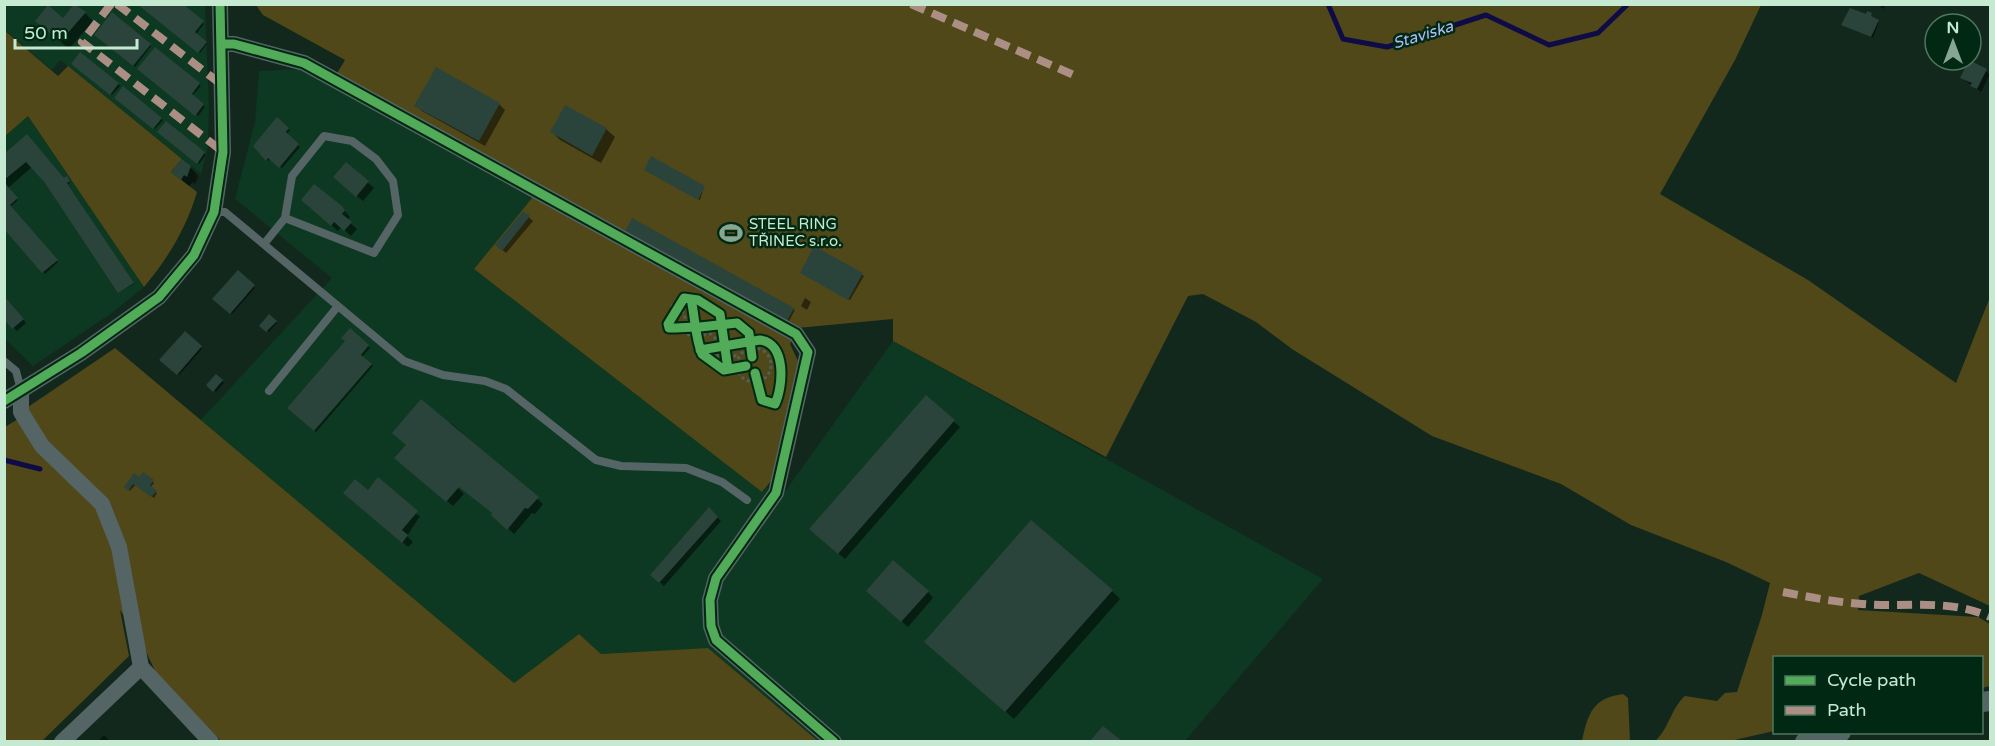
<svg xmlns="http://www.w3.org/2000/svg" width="1995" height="746" font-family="'Varela Round',sans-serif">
<rect width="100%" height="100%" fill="#12281d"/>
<path fill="#0d3821" d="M5,5H205L209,107L208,146L201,174L60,60L52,70L5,30Z
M300,69L539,186L532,198L474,269L763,492L767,487L781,497L893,341L1323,579L1185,741H818L708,648L601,654L579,634L514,683L200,421L332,278L235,199L255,122L259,71Z
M28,116L144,287L112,313L33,366L5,339L4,136Z"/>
<path fill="#504818" d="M256,5H1761L1735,60L1660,194L1808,280L1956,383L1990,297V606L1919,573L1859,596L1858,610L1978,617L1990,624V686L1982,688V658H1774V731L1730,741H1655C1669,729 1671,708 1685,696L1717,701L1725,693L1737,692L1762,615L1770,583L1726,562L1631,525L1561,484L1432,436L1292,349L1256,322L1203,294L1188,296L1106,457L893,341V319L797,328L790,344L798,361L771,481L762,492L474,269L532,198L538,186L336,75L345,60L263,15Z
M4,30L58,76L68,66L182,159L171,172L197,192C186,229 168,258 144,287L28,116L5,136Z
M115,348L514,683L579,634L601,654L708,648L818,741H221L156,673L143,645L120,610L129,656L42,741L5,742V427L18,419L28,407Z
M1623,694L1628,698L1630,741H1582C1588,713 1593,698 1623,694Z"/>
<path fill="#0007" d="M139,4H180L204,24L196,34L207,44L200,53Z
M1875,4H1886L1884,9Z
M85,13L93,21L69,49L45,29Z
M1871,14V18L1879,22L1873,38L1844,26Z
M112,15L151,46L135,67L96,35Z
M155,49L201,86L192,96L205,107L198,116L139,69Z
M80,54L120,86L112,95L73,63Z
M1970,62L1990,74L1981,92L1962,78Z
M123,88L163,120L155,129L116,98Z
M499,104L505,110L485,146L422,111L416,105Z
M566,107L606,129L615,137L601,163L560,140L552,132Z
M277,119L290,130L286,135L300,147L282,168L270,159L268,161L255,146Z
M166,123L206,155L199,164L159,132Z
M27,136L64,179H68L70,183L68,184L134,284L119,292L46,182L32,167L8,188L18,200L10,207L58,262L45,274L4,227V156Z
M652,158L704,187L700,200L647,171Z
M346,164L374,188L363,201L341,183Z
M190,167L198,176L195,184L193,182L189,186L173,172Z
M308,206L341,207L350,217L347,220L357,229L351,236L341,227L338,231Z
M524,213L533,221L506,253L497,245Z
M628,233L793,309L795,310L789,321Z
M815,248L864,276L850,300L803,274Z
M238,272L255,288L232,314L214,299Z
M4,298L26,323L17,331L4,317Z
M805,298L811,302L807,310L801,306Z
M270,316L277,323L269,332L261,326Z
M350,330L370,348L362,357L373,366L316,432L289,408L347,342Z
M185,333L202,349L179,375L162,360Z
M217,376L224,383L216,392L208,385Z
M926,397L960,427L845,559L817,535Z
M451,423L543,504L535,514L532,513L514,534L490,510L457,484L456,486L464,494L453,506L402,464Z
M144,474L154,483L150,488L157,493L154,498L136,484L130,491L126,487Z
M374,496L420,516L407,536L413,542L408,547L351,499Z
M709,509L721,521L664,586L652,575Z
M1112,591L1120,599L1014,719L937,651Z
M928,592L933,598L908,627L874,597Z
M104,735L111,742H97Z"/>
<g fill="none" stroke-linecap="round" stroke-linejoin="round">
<path stroke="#0f0b47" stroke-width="5" d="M1328,4L1343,39L1387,47L1486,15L1549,45L1598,33L1628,4
M4,460L40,469"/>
</g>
<path fill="#2b443b" d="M74,4L86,12L60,42L35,21L48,5L63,18Z
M137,4H183L204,21L195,32L207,42L198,53Z
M1850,8L1866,14L1867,11L1872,13L1871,16L1879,20L1871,37L1841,25Z
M112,12L151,44L133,66L94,35Z
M155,47L200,83L192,94L204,104L195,116L137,69Z
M80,52L119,83L110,95L71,64Z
M1969,60L1987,69L1977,89L1970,86L1972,83L1960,78Z
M436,67L500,103L479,141L414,106Z
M123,86L162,118L153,129L114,98Z
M565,105L607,128L592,156L550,132Z
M277,117L289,128L286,132L299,144L279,168L268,158L266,161L253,146Z
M166,121L205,152L197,164L157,132Z
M27,134L64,178L67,176L70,181L67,183L134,283L118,293L45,183L26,162L4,180V154Z
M651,156L705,186L698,200L644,170Z
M182,159L191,166L187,177L184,175L181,180L171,172Z
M346,162L369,181L356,197L333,177Z
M4,182L18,198L10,205L58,260L42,273L4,229Z
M314,184L342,206L345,210L342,214L352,222L344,231L334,222L331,226L301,200Z
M523,211L530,216L502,251L495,245Z
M632,218L794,308L787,321L625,231Z
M814,246L863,273L848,300L800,273Z
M238,270L255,285L230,314L212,299Z
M4,296L24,319L12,329L4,319Z
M269,314L277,321L266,332L259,326Z
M350,328L369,345L361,355L372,364L314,431L287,408L345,341L341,338Z
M185,331L202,346L177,375L159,360Z
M216,374L223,380L213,392L206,385Z
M926,395L955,420L838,554L809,529Z
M421,399L539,497L528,509L525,508L507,530L491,515L492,513L459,487L446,502L394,458L406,445L392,433Z
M143,472L154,480L150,485L157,491L151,497L133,484L128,491L124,487L134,473L139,477Z
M378,477L418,511L402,530L408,535L402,543L343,493L355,479L368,490Z
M709,507L718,517L659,583L650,575Z
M1031,520L1113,590L1005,712L924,642Z
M893,560L929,591L901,622L866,591Z
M1103,726L1122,741H1090Z"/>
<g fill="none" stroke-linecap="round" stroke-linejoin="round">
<path stroke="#51605d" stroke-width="3" stroke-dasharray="3 3" stroke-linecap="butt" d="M671,305L684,313L689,337L711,334L715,338L718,356L722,358L739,355
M737 365a17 17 0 1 1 34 0a17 17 0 1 1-34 0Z"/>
<path stroke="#556465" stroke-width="8" d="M214,212H225L404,361L443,375L485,381L506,389L596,460L621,466L686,468L722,482L747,500
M264,244L285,218L292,176L324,136L352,141L376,159L393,181L398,215L374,253L285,218
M4,361L16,371L21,390
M269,391L338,306"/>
<path stroke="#556465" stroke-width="16" d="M221,44H234L304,63L796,334L808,352L776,493L716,578L710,600L711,626L716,640L834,742
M21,390V412L42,446L102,504L119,547L141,667L211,742
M4,401L81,353L159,297L194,255L214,212L223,152L220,4
M62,742L141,667"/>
<path stroke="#556465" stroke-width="20" d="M1982,702L1990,701
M1805,742L1841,732"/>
<path stroke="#ac8f84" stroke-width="8" stroke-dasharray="15 8" stroke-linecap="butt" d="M111,4L82,42L223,152
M117,4L222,85
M911,4L1076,76
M1783,592C1809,597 1835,602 1862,604C1906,608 1948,598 1990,617"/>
<g stroke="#002812" stroke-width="13">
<path id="cycleway" d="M221,44H234L304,63L796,334L808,352L776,493L716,578L710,600L711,626L716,640L834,742
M691,299L698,300L720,314L728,369
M700,350L760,340C787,343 783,387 775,404L762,400L755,373
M746,366L724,370L702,354C695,338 695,316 691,299L684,298L668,324L669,328C680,328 690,327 700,327L737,323L749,333L752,357
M4,401L81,353L159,297L194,255L214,212L223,152L220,4"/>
</g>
<use href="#cycleway" stroke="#51ab58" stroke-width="9"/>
</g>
<defs>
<g id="stadium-bare" transform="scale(1.8)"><path d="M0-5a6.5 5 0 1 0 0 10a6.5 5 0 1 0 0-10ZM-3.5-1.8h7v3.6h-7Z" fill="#86a692" stroke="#002812" stroke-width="2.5" paint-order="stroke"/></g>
</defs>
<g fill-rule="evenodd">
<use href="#stadium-bare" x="731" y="233"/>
</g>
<g text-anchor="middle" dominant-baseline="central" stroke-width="5" stroke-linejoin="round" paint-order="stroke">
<g font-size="15" fill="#c5ead1" stroke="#002812" text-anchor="start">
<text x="749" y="224">STEEL RING<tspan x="749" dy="17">TŘINEC s.r.o.</tspan></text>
</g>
<g font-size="16" font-style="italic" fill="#b0bcf8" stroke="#002812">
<text transform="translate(1423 35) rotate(-17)">Staviska</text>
</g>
</g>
<rect width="1995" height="746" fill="none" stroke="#c5ead1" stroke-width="12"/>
<rect x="1773" y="656" width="210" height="78" fill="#002812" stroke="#4f765e" stroke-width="1.5"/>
<rect x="1785" y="676" width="30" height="9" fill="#51ab58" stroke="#4f765e" stroke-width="1.5"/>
<text x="1827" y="686" font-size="18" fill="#c5ead1">Cycle path</text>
<rect x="1785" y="706" width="30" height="9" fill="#ac8f84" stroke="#4f765e" stroke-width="1.5"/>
<text x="1827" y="716" font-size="18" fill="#c5ead1">Path</text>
<g transform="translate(1953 42)"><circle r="28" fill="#002812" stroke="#4f765e" stroke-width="1.5"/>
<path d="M0-4.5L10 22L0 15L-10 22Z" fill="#86a692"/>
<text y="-9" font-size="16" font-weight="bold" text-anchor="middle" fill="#c5ead1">N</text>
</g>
<path d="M15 39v9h122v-9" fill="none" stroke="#c5ead1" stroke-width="3"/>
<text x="24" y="39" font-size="18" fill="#c5ead1" stroke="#002812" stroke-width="4.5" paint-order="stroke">50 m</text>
</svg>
